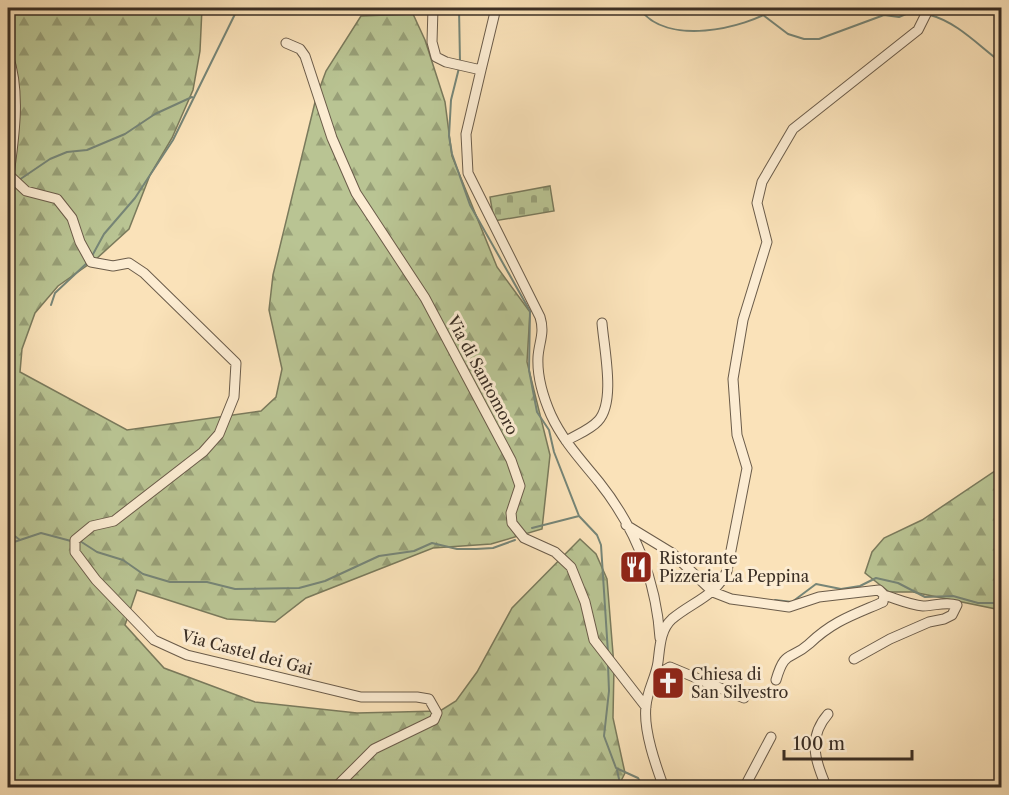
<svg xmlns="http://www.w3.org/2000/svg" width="1009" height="795" font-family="'Libre Caslon Text',serif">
<defs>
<pattern id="forest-firs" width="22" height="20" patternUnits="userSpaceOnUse" patternTransform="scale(1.5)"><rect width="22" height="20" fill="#b9c493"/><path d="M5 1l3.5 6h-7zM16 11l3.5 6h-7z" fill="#98a078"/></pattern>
<pattern id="cemetery-stones" width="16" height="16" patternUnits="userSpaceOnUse" patternTransform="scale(1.5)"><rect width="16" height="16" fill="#b9c493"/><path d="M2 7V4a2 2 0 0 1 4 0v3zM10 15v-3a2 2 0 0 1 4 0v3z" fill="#98a078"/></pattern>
</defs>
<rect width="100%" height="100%" fill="#fae2b9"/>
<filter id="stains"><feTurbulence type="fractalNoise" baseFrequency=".00333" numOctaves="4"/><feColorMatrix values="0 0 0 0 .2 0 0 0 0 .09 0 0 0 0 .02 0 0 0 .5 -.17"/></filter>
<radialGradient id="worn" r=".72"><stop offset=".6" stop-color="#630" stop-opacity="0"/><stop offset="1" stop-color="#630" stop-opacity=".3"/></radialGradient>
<path fill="url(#forest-firs)" stroke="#7a7a5c" stroke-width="1.5" d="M8,8H202L200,51L193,90L172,138L150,175L129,229L95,260L58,286L35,313L22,349L20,372L127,430L261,411L276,397L282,369L269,310L273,275L316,98L326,71L361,16L413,14L425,40L445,102L452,156L497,267L530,312L527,362L550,455L542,529L491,544L433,548L306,598L275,622L227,619L137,590L125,625L164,668L255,702L357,713L440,711L456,701L477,672L512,608L580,539L596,554L607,579L614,666L613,718L625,773L618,787H8Z
M1001,467V610L913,592H889L865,573L872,552L884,538L922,520Z"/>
<path fill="url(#cemetery-stones)" stroke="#7a7a5c" stroke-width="1.5" d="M550,186L554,211L494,221L490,197Z"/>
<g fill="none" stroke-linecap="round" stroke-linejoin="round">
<path stroke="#768577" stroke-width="2" d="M459,8L460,62
M639,8C666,47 743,29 777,8
M763,15L788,34L804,39H819L884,15L899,17L913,11L924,13
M930,15C957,22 979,46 1002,63
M459,68L451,100L449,136L452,154L470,205L530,311L529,370L537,412L549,430L554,452L579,516L597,535L601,545L608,653
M19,180L50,159L67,152L87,150L125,134L155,114L192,97
M92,256L104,234L135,198L173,140L238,8
M51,305L55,293L87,263
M532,528L579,516
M8,531L20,540
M80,541L97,552L123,560L143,574L170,582H207L235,589L299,588L325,581L379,556L414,551L432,543L457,549H476L493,548L515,540
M8,544L41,533L71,541
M775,600L792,602L816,584L841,589L860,586L876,578L898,583L925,597L953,596L978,603H1002
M608,665L609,691L604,736L616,768L638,778L644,788
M617,770L621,788"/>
<g stroke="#6b5c4a" stroke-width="11">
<path id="street" d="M433,8L432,42L436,57L446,62L481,70L466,134L468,173L540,317C545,333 539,342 538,357C537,376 544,399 551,415C563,441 582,461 599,482C635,527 656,581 660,638
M286,43L300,49L305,56L332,138L356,193L425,298L511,460L520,486L511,513L512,523L524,538L555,552L571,567L585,602L594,640L646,707
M8,55C21,93 14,137 9,175L26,191L57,199L72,218L80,242L91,262L113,266L129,263L144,273L236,363L234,397L219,434L203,452L114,521L92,526L75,540V552L96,580L154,640L187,655L361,697H417L429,699L437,713L434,720L374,749L335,788
M481,70L496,8
M566,441C576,435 590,430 598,421C616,402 604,349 602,323
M626,525L672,553L713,592L731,599L789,607L819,597L879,590L884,595L883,602C853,615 833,621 809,644C790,661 785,649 776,680
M854,659L890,639L929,622L944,619L952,615L957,605C945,601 935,606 923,606C910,605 897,599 884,595
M658,686L663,671L670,667L744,698
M664,788C656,766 643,730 646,706C647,691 656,677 658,662C660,647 660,630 672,619C692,602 716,596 727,571L747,468L737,435L733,379L743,320L767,242L757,203L762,182L793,129L918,30L929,8
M744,788L771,737
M827,788C815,761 807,738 828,714"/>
</g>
<use href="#street" stroke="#fcecd2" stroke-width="9"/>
</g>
<defs>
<g id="restaurant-square" transform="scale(1.725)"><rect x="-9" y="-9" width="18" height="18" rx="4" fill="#8f2418" stroke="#fcecd2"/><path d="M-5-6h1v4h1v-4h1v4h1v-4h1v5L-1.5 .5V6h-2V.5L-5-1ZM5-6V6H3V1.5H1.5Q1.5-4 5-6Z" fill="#fff"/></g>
<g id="church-square" transform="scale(1.725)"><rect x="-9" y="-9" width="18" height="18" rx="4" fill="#8f2418" stroke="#fcecd2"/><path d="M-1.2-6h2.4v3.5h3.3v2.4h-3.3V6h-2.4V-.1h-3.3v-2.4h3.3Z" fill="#fff"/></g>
</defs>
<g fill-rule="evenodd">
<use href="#restaurant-square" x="636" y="567"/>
<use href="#church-square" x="668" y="683"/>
</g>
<g text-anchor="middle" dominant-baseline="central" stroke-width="6" stroke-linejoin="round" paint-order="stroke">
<g font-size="16" fill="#3b2f25" stroke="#fcecd2">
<text transform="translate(483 375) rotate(62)">Via di Santomoro</text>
<text transform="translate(247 652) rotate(15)">Via Castel dei Gai</text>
</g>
<g font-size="16" fill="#3b2f25" stroke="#fcecd2" text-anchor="start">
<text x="659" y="558">Ristorante<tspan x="659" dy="18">Pizzeria La Peppina</tspan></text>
<text x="691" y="674">Chiesa di<tspan x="691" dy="18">San Silvestro</tspan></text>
</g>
</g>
<rect width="1009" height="795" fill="none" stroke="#fae2b9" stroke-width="30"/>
<rect x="9" y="9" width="991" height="777" fill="none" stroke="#3b2f25" stroke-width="3"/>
<rect x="15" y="15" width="979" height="765" fill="none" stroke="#3b2f25" stroke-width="1.5"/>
<path d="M784 750v9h128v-9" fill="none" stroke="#3b2f25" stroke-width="3"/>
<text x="793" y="750" font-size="18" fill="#3b2f25" stroke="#fcecd2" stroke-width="4.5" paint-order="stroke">100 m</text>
<rect width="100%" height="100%" filter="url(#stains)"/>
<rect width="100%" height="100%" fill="url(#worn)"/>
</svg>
